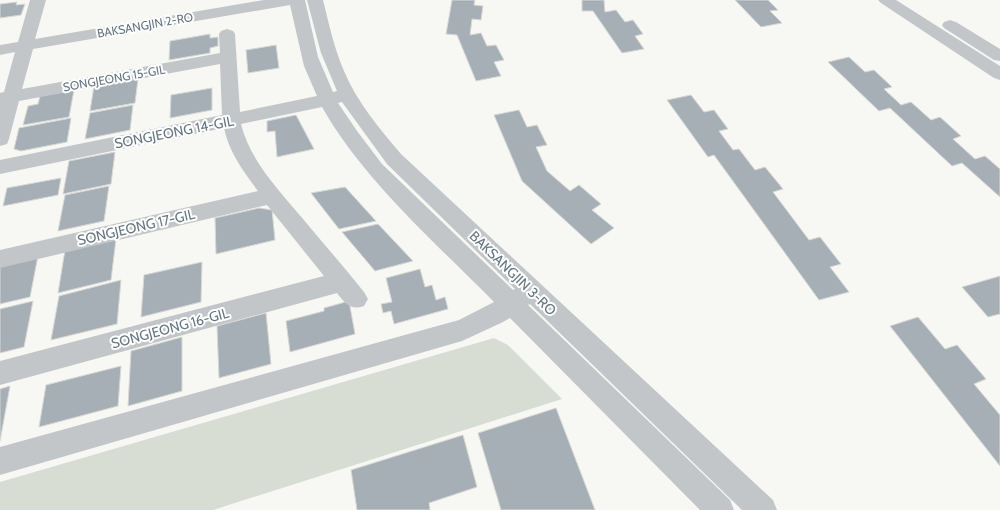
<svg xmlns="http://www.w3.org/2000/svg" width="1000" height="510" font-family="Cabin,sans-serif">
<rect width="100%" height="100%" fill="#f7f7f3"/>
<path fill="#d8ddd4" d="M494,338L508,345L562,399L213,510H0V482Z"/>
<path fill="#a6afb5" stroke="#d8d8d6" d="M452,0H475L474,5L483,6L481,20L472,19L470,35L481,33L487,46L496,45L504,60L494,62L501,76L476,81L457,35L446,34Z
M582,0H604L605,12L616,10L625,22L633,20L643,34L635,36L644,49L622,53L593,11H582Z
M735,0H768L778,10L770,11L782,23L761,27Z
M17,2L16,5L25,4L21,15L0,18V4Z
M210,34V38L218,37V46L210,48V53L169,60L170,41Z
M276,45L279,68L248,73L246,50Z
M849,57L865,72L874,70L892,87L884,89L901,105L911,102L931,120L940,117L961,136L953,139L975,159L985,156L1000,169V197L962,163L952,166L890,108L879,111L828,62Z
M138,79L135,103L90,111L94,86Z
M212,88V110L170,118L171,95Z
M74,90L69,117L23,125L28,106L38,104L40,96Z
M691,95L704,112L714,110L728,129L719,131L733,150L739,149L755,170L765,167L783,189L773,192L809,240L820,237L841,264L830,267L849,292L819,300L714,155L708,157L667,100Z
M133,105L130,130L85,139L90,113Z
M519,110L527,127L537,125L547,145L536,147L547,171L570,191L579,185L601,204L592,210L614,228L591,244L522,181L494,115Z
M296,115L314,149L277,157L275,131L267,132V121Z
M71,118L67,142L21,151L14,149L19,128Z
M115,152L111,184L63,194L69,161Z
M61,178L58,195L3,206L7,188Z
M109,186L104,221L58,231L65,195Z
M345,187L376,221L339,229L311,193Z
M259,208L272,210L275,240L216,254L215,218Z
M378,224L413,261L375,271L342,232Z
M116,239L111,280L58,293L65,250Z
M38,256L30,297L0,304V266Z
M202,262L201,302L141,317L144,275Z
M420,269L425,287L432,285L436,300L445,297L448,309L394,324L391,311L383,313L381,304L392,302L386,278Z
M1000,276V314L988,317L962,287Z
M121,280L117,324L51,340L59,296Z
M33,301L24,347L0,353V309Z
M349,301L355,334L290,352L286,321L324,311V308Z
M266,313L271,364L219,378L217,326Z
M918,317L945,349L957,345L986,379L974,384L1000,415V466L890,326Z
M182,337V391L128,406L131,351Z
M121,366L118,406L39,427L46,385Z
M10,386L0,441V389Z
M556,408L595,510H501L478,433Z
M463,435L477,487L429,503L430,510H357L351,470Z"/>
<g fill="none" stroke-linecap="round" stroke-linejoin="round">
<path fill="#c2c6c9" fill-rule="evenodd" d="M30,0H46L35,39L264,0H305L318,57L333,92L337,91L321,53L307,0H323C329,24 334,48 344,71C357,102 379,128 401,154L773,500L777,510H742L530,304L528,305L730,500L734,510H700L510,318L501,323L462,341L0,475V447L459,320L494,302C435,242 364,181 322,107L241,124C250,161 279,190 303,219C323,243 344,267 364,292L368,299L364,306C350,311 345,303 337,293L0,385V361L324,276L267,205L0,268V250L258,191C243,171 229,152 224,128L0,174V160L222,115L220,64L19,101L9,139L7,144L0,146V93L4,92L15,52L0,55V45L18,42ZM290,5L304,66L317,96L240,112L235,34L233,31L227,29L221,31L219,34L220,53L22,89L33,49ZM342,102L387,164L515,289L513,290L382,164L357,131L338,103Z
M878,0H896L1000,66V80L994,78L881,3Z
M950,20L956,22L1000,49V61L994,60L944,28L942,25L944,22Z"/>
</g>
<g text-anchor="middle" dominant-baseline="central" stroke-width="4" stroke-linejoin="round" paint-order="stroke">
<g font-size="12" fill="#667784" stroke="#fff">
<text transform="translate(145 25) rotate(-10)">BAKSANGJIN 2-RO</text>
<text transform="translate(114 78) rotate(-10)">SONGJEONG 15-GIL</text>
</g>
<g font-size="14" fill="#667784" stroke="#fff">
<text transform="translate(174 132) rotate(-11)">SONGJEONG 14-GIL</text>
<text transform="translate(136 227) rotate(-13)">SONGJEONG 17-GIL</text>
<text transform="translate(513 273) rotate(44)">BAKSANGJIN 3-RO</text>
<text transform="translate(170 328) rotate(-15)">SONGJEONG 16-GIL</text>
</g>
</g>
</svg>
